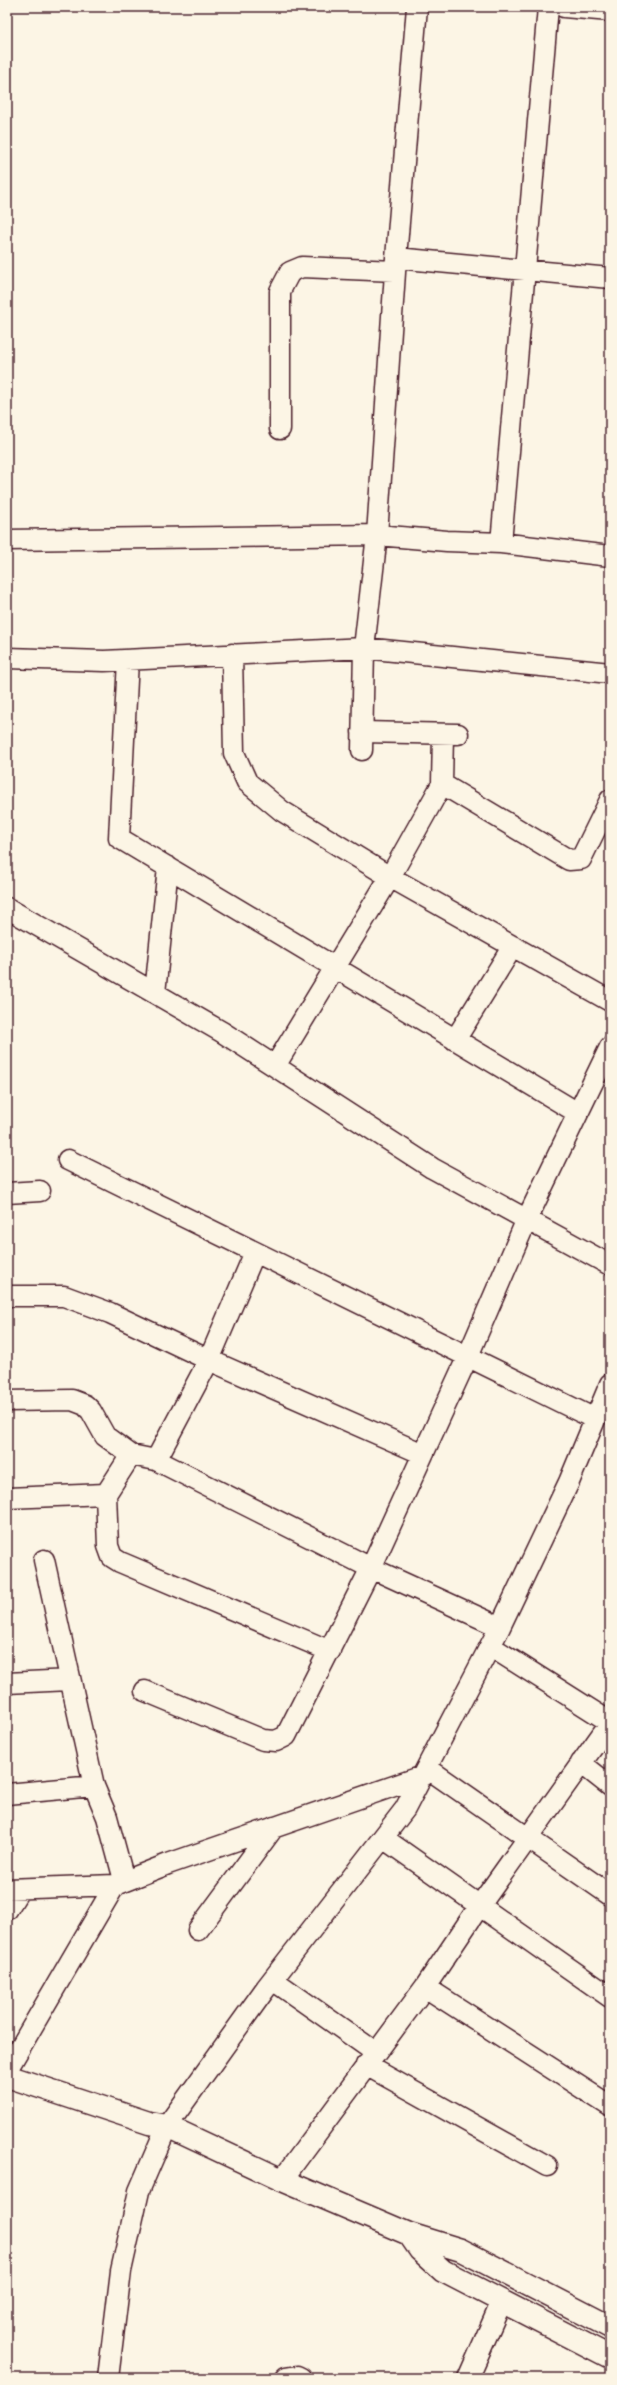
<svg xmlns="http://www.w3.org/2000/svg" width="617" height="2385" font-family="Kalam,sans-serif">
<rect width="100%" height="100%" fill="#fcf5e5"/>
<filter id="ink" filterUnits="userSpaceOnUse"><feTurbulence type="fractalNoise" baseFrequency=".025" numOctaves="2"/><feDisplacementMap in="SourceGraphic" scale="8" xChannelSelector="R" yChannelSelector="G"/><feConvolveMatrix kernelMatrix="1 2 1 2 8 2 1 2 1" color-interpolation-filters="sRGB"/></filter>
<g filter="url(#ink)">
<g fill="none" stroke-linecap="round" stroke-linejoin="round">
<g stroke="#4a1f2b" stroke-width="23">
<path id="street" d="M564,7L610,11
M396,258L610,278
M280,429V291L290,272L302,267L395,271
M7,540L377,535L447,541L501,543L610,556
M501,543L548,7
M232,654L234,753L247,782L282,811L390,877L610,1001
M7,658L104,661L364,648L610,673
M128,660L119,838L578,1113
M362,732L458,734
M362,750L364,648L377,535L396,258L417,7
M442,784L569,860L581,859L610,800
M7,908L222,1032L432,1168L610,1265
M155,993L168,867
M455,1040L513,946
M275,1066L390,877L442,784L443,734
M68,1160L595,1419
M7,1193L40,1191
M7,1296H64L110,1313L209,1360L423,1454
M7,1401L72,1400L85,1405L91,1411L105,1436L131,1455L106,1494L108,1546L112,1557L120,1562L330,1651
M131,1455L156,1460L371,1568L500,1627
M156,1460L209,1360L255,1252
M7,1498L106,1494
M44,1560L94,1786
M490,1646L610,1722
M7,1683L70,1680
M145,1691L263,1740L276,1741L286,1736L371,1568L468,1356L527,1219L610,1047
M581,1763L610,1786
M427,1768L610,1895
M7,1794L94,1786L107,1817L124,1880
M383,1838L610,1997
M7,1889L115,1885L168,1864L423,1776
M7,1910L20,1889
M198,1930L274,1827
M273,1980L375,2052
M425,1987L610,2106
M366,2065L547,2166
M7,2070L115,1885
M282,2180L425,1987L478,1908L610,1723
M108,2378L121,2271L139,2191L167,2126L266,1988L405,1809L500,1627L569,1482L610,1384
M285,2378L297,2376L301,2378
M468,2378L502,2301"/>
</g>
<g stroke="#4a1f2b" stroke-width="25">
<path id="secondary" d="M7,2076L149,2123L167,2126L282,2180L409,2234L461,2250L610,2327
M409,2234L420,2250L443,2271L610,2357"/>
</g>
<use href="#street" stroke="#fcf5e5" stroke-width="20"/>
<use href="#secondary" stroke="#fcf5e5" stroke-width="22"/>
</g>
</g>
<rect width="617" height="2385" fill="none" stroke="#fcf5e5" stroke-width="24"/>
<rect x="12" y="12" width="593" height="2361" fill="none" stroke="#4a1f2b" stroke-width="1.5" filter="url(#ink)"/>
</svg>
